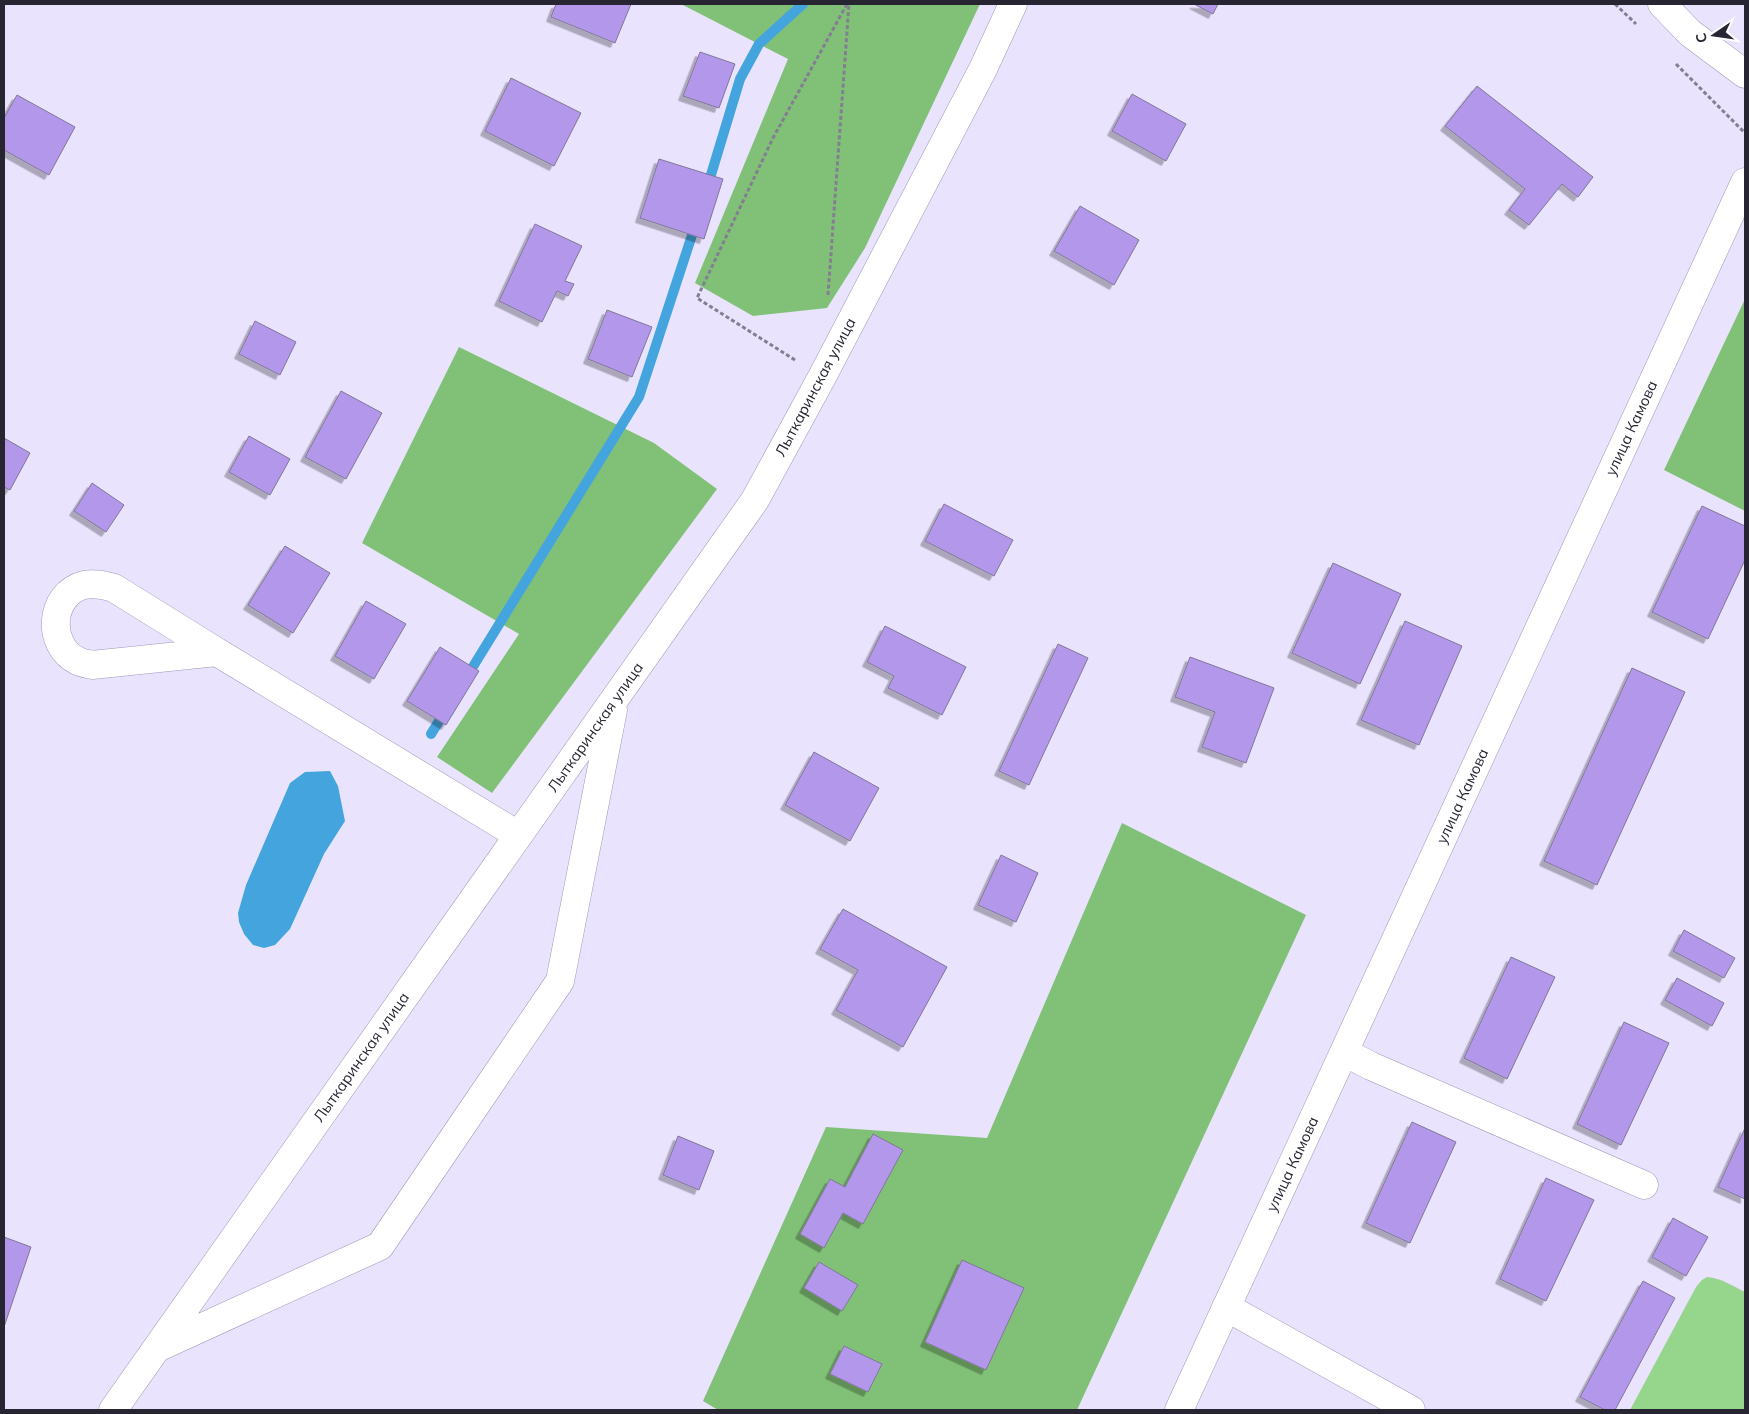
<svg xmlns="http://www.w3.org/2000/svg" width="1749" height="1414" font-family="Mulish,sans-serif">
<defs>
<filter id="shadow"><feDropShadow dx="-4.5" dy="4.5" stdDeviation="0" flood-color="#0004"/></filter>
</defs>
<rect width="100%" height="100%" fill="#eae3fe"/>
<path fill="#96d58c" d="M1707,1277C1721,1278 1733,1286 1745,1292V1410H1630L1696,1287L1702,1280Z"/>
<path fill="#81c177" d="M681,4H980L865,248L827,308L753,316L695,283L788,59Z
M1745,299V511L1664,470Z
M459,347L654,443L717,489L492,793L437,757L519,634L362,543Z
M1122,823L1306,915L1077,1410H718L703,1401L826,1127L987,1138Z"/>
<path fill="#44a5de" d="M330,771L338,786L345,821L324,854L290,929L275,945L264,948L253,945L244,934L239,922L238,913L246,885L290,783L305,772Z"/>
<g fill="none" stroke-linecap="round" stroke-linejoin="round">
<path stroke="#44a5de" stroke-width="10" d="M707,188L740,79L759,44L803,4
M466,678L639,397L696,223
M431,734L446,710"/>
</g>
<path fill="#b297eb" stroke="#807796" filter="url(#shadow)" d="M556,4H631L615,43L551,17Z
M1194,4H1218L1213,14Z
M700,52L735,64L719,108L683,96Z
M511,78L581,113L554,166L485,131Z
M1477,86L1593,177L1578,197L1562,184L1529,225L1509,210L1525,189L1445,126Z
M1132,94L1186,124L1166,161L1112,131Z
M17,95L75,127L49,175L4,150V118Z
M659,159L723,179L704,239L640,218Z
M1080,206L1139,240L1114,285L1054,251Z
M535,224L582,246L565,281L574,284L568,296L557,291L542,322L499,301Z
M607,310L652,327L632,377L588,359Z
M255,321L296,342L280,375L239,354Z
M341,391L382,413L346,479L305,457Z
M249,436L290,459L270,495L229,472Z
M4,438L30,453L10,490L4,487Z
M92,483L124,505L106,532L74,511Z
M944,504L1013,540L994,576L925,541Z
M1702,506L1745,526V560L1708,639L1652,612Z
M285,546L330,573L293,633L248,605Z
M1333,563L1401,594L1360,684L1292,653Z
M366,601L406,624L374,679L335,656Z
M1405,621L1462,646L1419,745L1361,720Z
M885,626L966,667L942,715L888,688L894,676L867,662Z
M1058,644L1088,658L1029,785L999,771Z
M440,647L479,671L446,725L407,701Z
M1190,657L1274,688L1246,763L1202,747L1215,712L1175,697Z
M1632,668L1685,692L1597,885L1544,861Z
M814,752L879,788L850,841L785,805Z
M1001,855L1038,873L1016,922L978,905Z
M843,909L947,967L903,1047L836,1010L858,970L820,949Z
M1684,930L1735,958L1724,978L1673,951Z
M1511,957L1555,977L1507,1079L1464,1058Z
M1677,978L1724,1003L1712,1026L1665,1000Z
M1624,1022L1669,1043L1621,1145L1577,1124Z
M1412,1122L1456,1142L1410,1243L1366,1223Z
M1745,1128V1199L1718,1187Z
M873,1134L903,1150L863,1224L843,1213L824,1248L800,1234L830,1179L845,1187Z
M678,1136L714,1151L699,1190L663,1175Z
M1546,1178L1594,1200L1546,1301L1500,1279Z
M1673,1218L1708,1237L1686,1276L1652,1257Z
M4,1237L31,1247L4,1327Z
M962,1260L1024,1288L986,1370L925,1342Z
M819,1262L858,1285L842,1311L804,1288Z
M1643,1281L1675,1298L1615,1410H1605L1580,1397Z
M844,1346L882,1364L868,1392L830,1374Z"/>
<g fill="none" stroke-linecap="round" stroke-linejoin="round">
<g stroke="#9f97b7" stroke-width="29">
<path id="minor" d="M1662,4L1690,33L1745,74
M217,652L114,588C104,585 95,583 84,585C49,594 46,646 78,661C82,663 88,664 92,665L217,652L518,835
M1344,1052L1371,1066L1644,1185
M1226,1307L1411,1410
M157,1348L380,1246L560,981L613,710
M113,1410L755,500L822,377L983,69L1013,4
M1179,1410L1745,182"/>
</g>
<path stroke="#837e91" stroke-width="3" stroke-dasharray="4 2.5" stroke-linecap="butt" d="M1615,4L1636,24
M1676,64L1745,133
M828,295L849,4
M795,360L697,298L773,138L847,4"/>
<use href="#minor" stroke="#fff" stroke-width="28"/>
</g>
<g text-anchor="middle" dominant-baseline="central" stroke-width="4" stroke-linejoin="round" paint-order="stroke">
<g font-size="15" fill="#282532" stroke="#fff">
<text transform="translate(815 387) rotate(-62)">Лыткаринская улица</text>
<text transform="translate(1631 428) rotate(-65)">улица Камова</text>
<text transform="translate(595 727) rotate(-55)">Лыткаринская улица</text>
<text transform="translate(1462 796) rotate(-65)">улица Камова</text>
<text transform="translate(361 1057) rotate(-55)">Лыткаринская улица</text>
<text transform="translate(1292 1164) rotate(-65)">улица Камова</text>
</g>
</g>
<rect width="1749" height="1414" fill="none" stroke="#282532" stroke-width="10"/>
<g transform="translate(1714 35) rotate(257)" stroke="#ffffff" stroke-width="4" paint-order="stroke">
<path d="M0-4L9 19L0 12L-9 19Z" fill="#282532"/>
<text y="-8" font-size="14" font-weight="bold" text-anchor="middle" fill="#282532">С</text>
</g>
</svg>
